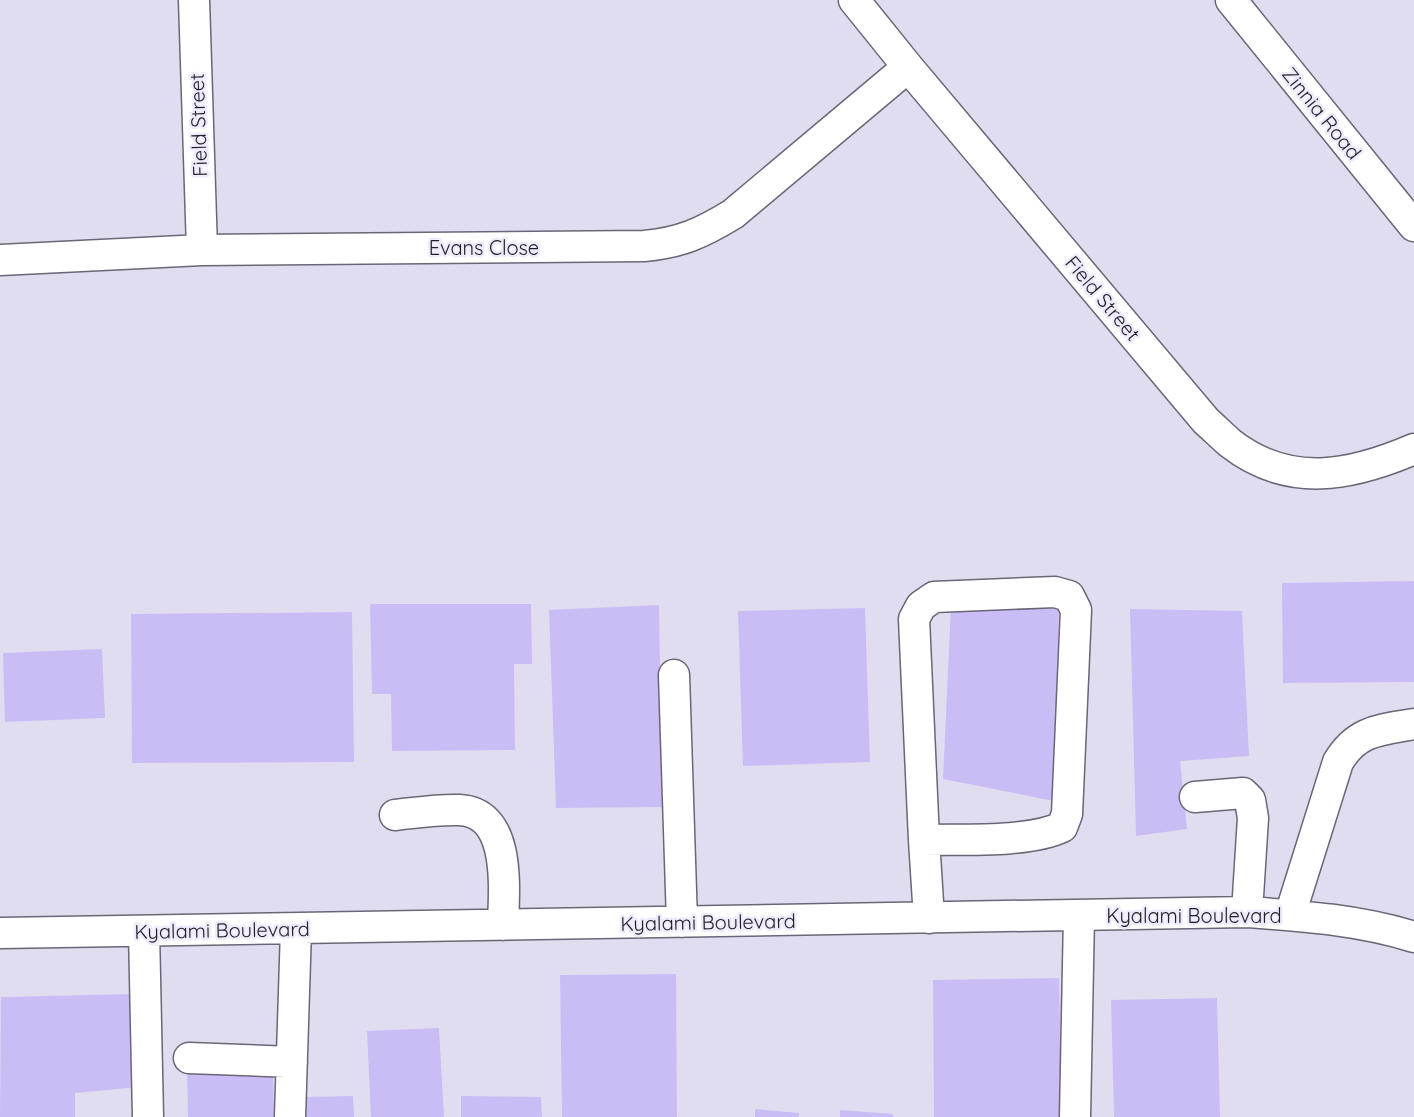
<svg xmlns="http://www.w3.org/2000/svg" width="1414" height="1117" font-family="Quicksand,sans-serif">
<rect width="100%" height="100%" fill="#e1ddf0"/>
<path fill="#cabdf6" d="M1414,581V682L1283,683L1282,583Z
M370,604H531L532,664H514L515,750L392,751L391,694H372Z
M659,605L662,807L556,808L549,610Z
M951,606L1059,609L1054,801L943,779Z
M865,608L870,762L743,766L738,611Z
M1130,609L1242,611L1249,756L1180,761L1187,829L1136,836Z
M352,612L354,762L132,763L131,614Z
M102,649L105,718L5,722L3,653Z
M676,974L677,1117H562L560,975Z
M1059,978L1062,1117H934L933,980Z
M136,994L138,1087L75,1093V1117H0L1,997Z
M1217,998L1220,1117H1114L1111,1000Z
M439,1028L444,1117H371L367,1031Z
M187,1070L273,1072L274,1117H188Z
M353,1096L354,1117H305L306,1097Z
M461,1096L541,1097L542,1117H461Z
M755,1109L799,1113V1117H755Z
M840,1110L893,1114V1117H840Z"/>
<g fill="none" stroke-linecap="round" stroke-linejoin="round">
<g stroke="#6a6676" stroke-width="33">
<path id="minor" d="M194,0L202,250
M854,0L908,67L1206,421C1214,428 1222,436 1230,443C1289,489 1351,476 1414,449
M1231,0L1414,226
M0,260L202,250L644,246C680,243 702,233 733,214L908,67
M674,675L682,922
M1195,797L1243,793L1250,800L1253,818L1247,912
M395,815C415,813 438,809 459,810C512,812 504,889 503,925
M924,840C963,839 1028,843 1062,827L1067,814L1076,610L1069,596L1055,592L934,597L921,606L914,619L924,840L929,918
M1290,915L1338,762C1357,730 1380,730 1414,724
M144,931L148,1117
M0,933L1247,912C1303,916 1360,920 1414,937
M189,1058L292,1062
M290,1117L296,929
M1075,1117L1079,915"/>
</g>
<use href="#minor" stroke="#fff" stroke-width="30"/>
</g>
<g text-anchor="middle" dominant-baseline="central" stroke-width="5" stroke-linejoin="round" paint-order="stroke">
<g font-size="20" fill="#201e25" stroke="#efebfd">
<text transform="translate(1322 113) rotate(51)">Zinnia Road</text>
<text transform="translate(198 125) rotate(-92)">Field Street</text>
<text x="484" y="247">Evans Close</text>
<text transform="translate(1103 298) rotate(50)">Field Street</text>
<text x="1194" y="915">Kyalami Boulevard</text>
<text transform="translate(708 922) rotate(-1)">Kyalami Boulevard</text>
<text transform="translate(222 930) rotate(-1)">Kyalami Boulevard</text>
</g>
</g>
</svg>
